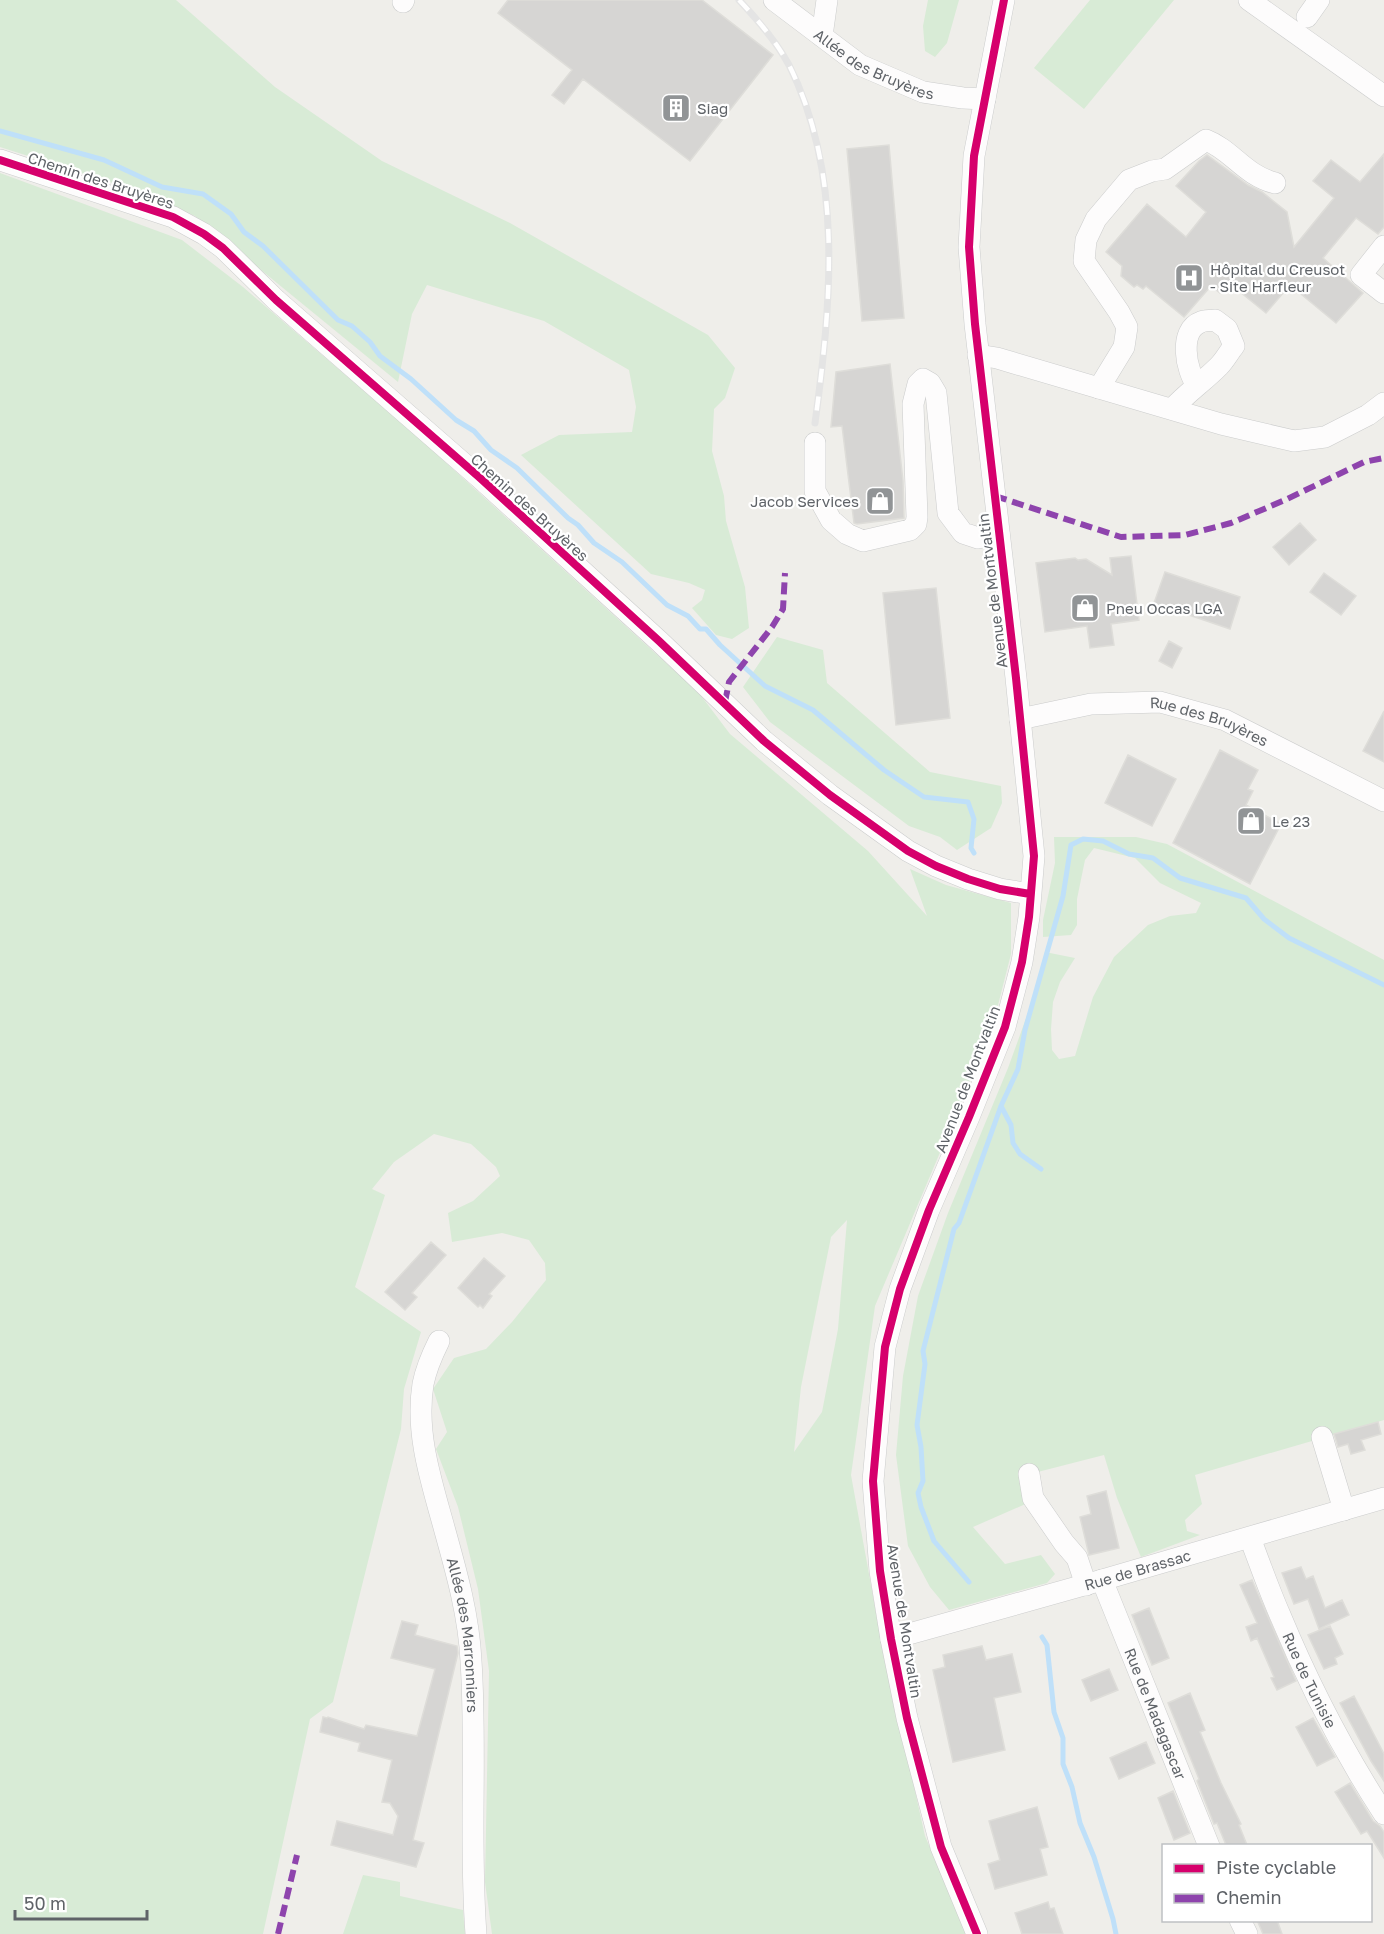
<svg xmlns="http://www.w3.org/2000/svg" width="1384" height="1934" font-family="'Golos Text',sans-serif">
<rect width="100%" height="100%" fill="#efeeea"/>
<path fill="#d8ebd6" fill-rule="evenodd" d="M0,0H176L275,87L382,161L510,223L708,335L735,368L725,398L714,409L712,451L724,496L726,521L745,587L749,628L732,639L716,635L692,608L702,600L705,590L689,583L651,574L521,455L559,435L632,432L636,407L629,370L544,321L427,285L412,314L398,382L195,216L122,186L0,147Z
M928,0H959L947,43L935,57L925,51L923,26Z
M1090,0H1174L1084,109L1034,68Z
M0,173L182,240L243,287L420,439L699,693L730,734L868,851L927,916L910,869L946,885L1011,903V954L996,1013L958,1110L875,1306L851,1475L879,1629L925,1836L967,1934H492L485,1882L489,1671L478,1589L458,1507L436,1449L447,1432L433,1389L454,1358L486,1349L512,1322L546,1280L545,1263L529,1240L502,1233L452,1242L448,1213L473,1201L500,1176L496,1167L471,1144L434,1134L394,1162L372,1189L385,1195L355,1287L421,1332L404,1389L401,1429L333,1702L310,1719L263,1934H0ZM847,1220L838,1329L822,1412L794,1452L801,1387L831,1237Z
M777,637L823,650L827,683L930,772L1001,786L1002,803L991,828L957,850L940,837L909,826L770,722L743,687Z
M1054,837H1136L1167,844L1384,960V1420L1195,1475L1202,1504L1185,1520L1187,1531L1200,1535L1141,1557L1117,1498L1104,1455L1026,1475L1030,1502L973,1527L1005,1564L1041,1555L1055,1574L1047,1583L949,1610L930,1587L908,1546L896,1455L903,1376L918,1296L948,1213L1008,1068L1033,999L1045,952L1075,958L1060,982L1053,1002L1051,1029L1052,1050L1059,1059L1075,1056L1093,997L1114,957L1148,925L1170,916L1196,913L1201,903L1160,883L1135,858L1094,848L1085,860L1077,899V925L1071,935L1043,937V920L1055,863Z
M363,1875L400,1882V1896L463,1910L465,1934H343Z"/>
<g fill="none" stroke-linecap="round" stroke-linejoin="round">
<path stroke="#bfe0f9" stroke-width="5" d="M0,131L104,160L162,187L203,194L231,214L244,232L263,246L338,320L352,326L370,342L380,356L411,379L456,420L474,431L491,450L517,468L568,518L578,525L594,543L622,562L667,605L688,616L700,629H706L720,645L765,686L813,710L884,770L924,797L968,802L974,819L971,848L974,853
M1001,1106L1011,1125L1013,1143L1020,1154L1041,1169
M969,1582L934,1541L921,1507L918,1493L923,1481L921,1447L917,1425L925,1364L923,1351L954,1229L959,1223L1001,1106L1018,1069L1025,1030L1063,896L1071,845L1083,839L1103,841L1129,854L1153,858L1180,878L1246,898L1264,919L1289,938L1384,985
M1042,1637L1047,1645L1054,1712L1063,1738V1764L1072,1787L1080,1823L1094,1857L1113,1919L1116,1934"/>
</g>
<path fill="#d6d5d3" stroke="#deddd9" stroke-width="1.5" d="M508,0H702L773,55L690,161L583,79L564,104L552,95L572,70L498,13Z
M889,145L904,318L862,321L847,149Z
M1384,154V227L1378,234L1356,218L1323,258L1363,293L1336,323L1290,285L1266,313L1229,283L1220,293L1211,286L1184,317L1146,286L1143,289L1137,285L1134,287L1121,276L1122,266L1106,252L1147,204L1186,237L1206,212L1176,186L1199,161L1207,155L1248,185L1262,192L1287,212L1294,247L1334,198L1313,181L1331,160L1360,182Z
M890,364L903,481L904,518L857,524L854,523L842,426L831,427L836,372Z
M1300,523L1316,540L1289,565L1273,547Z
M1131,556L1139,620L1111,624L1114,645L1090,648L1087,626L1045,632L1036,563L1075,558L1078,560L1086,559L1112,575L1110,558Z
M1165,572L1240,597L1230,629L1154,603Z
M1324,573L1356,596L1341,615L1310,592Z
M936,588L950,718L896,725L883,593Z
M1169,641L1182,648L1172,668L1159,661Z
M1384,711V762L1363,751Z
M1220,750L1258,770L1248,789L1253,791L1246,805L1281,824L1250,884L1173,843Z
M1128,755L1176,779L1152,826L1105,803Z
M431,1242L446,1255L412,1293L417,1297L405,1310L385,1292Z
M484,1258L505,1276L489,1294L492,1296L483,1308L480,1305L478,1307L458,1288Z
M1378,1422L1381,1434L1361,1440L1365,1450L1351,1454L1348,1444L1338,1447L1334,1434Z
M1106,1491L1119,1548L1089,1555L1080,1517L1091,1514L1087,1496Z
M1301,1567L1306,1579L1313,1576L1325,1608L1342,1600L1349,1615L1319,1629L1308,1599L1294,1604L1282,1573Z
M1252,1580L1296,1681L1277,1690L1271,1678L1274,1677L1257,1638L1251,1641L1246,1627L1257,1623L1240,1585Z
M1149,1608L1169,1658L1152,1665L1132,1615Z
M402,1621L418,1625L415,1635L457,1646L458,1653L413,1840L424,1843L416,1867L331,1845L337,1821L393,1835L398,1816L390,1803L382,1802L392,1760L358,1751L360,1743L320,1732L323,1717L327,1718L328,1717L364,1729L366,1725L417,1736L435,1669L391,1658Z
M1330,1626L1343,1654L1335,1658L1337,1664L1324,1669L1308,1635Z
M982,1646L986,1660L1012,1654L1021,1692L994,1698L1005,1750L953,1762L933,1670L945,1667L943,1655Z
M1109,1669L1118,1690L1091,1701L1082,1680Z
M1190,1693L1205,1730L1200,1732L1221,1783L1241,1824L1239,1825L1247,1845H1226L1217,1823L1214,1824L1197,1781L1199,1779L1168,1703Z
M1354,1696L1384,1754V1781L1371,1761L1340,1703Z
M1313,1718L1335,1757L1317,1766L1296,1727Z
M1146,1742L1155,1763L1119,1779L1110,1758Z
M1350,1783L1373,1821L1380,1826L1384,1832V1858L1367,1831L1361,1834L1335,1792Z
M1173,1791L1190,1833L1174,1840L1158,1798Z
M1037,1807L1048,1847L1040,1849L1047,1875L995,1889L988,1864L1000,1860L989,1821Z
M1048,1902L1050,1909L1054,1908L1063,1934H1022L1015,1913Z
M1257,1920H1277L1282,1934H1263Z"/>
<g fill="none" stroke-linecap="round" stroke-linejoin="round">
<g stroke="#cbcccc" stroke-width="22">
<g id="minor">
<path id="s1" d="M774,0L860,65L923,92L963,98L985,99"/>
<path d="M1249,0L1384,96"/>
<path d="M403,2L404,0"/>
<path d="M1307,17L1319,0"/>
<path d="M822,36L827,0"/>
<path d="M0,160L173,217L204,234L223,248L276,300L479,477L659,641L764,741L830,795L908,851L936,866L968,879L1000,889L1030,894"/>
<path d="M1384,246L1361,275L1384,293"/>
<path d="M978,355L997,358L1221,424L1294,441L1325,437L1368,415L1384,403"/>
<path d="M1099,388L1124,347L1127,327L1119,312L1084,261L1086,240L1096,219L1129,180L1152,171L1165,169L1206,140C1232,150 1244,175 1275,183"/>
<path d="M1172,409C1187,393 1204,381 1219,366C1225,360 1229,352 1234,346L1227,329L1215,320C1211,321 1205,320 1201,322C1178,330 1186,371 1197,385"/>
<path d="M815,443V491L831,520L847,534L863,541L910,530L916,524L917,517L913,404L918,384L923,379L930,383L936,393L948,513L963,533L978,538L999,534"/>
<path id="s2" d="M1020,719L1091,704L1160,702L1225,720L1384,801"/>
<path id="s3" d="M439,1341C432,1355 426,1369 423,1384C415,1435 432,1483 445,1531C457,1574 469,1617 471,1661C477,1752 469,1843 476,1934"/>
<path d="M1322,1437L1344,1510"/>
<path d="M1029,1474L1033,1498L1064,1543L1077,1558L1086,1585"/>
<path id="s4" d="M1250,1538C1260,1564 1269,1590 1280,1615C1309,1685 1343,1751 1384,1814"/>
<path id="s5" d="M1102,1580L1209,1846"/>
<path id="s6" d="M891,1639L1102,1580L1384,1498"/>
<path d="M1240,1920L1247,1934"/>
<path d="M977,1934L941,1847L907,1718L891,1639L880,1571L873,1481L885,1347L900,1289L929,1210L969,1117L1005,1027L1022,962L1029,917L1034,856L1016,678L975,324L969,247L974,156L1004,0"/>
</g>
</g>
<use href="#minor" stroke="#fdfcfc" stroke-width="21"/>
<g stroke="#e4e4e4" stroke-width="7">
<path id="rail" d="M739,0C757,19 776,41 789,65C844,175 831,305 815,423"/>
</g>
<use href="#rail" stroke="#fff" stroke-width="4.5" stroke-dasharray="14" stroke-linecap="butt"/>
<path stroke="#8e44ad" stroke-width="6" stroke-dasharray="12 6" stroke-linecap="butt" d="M995,496L1121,537L1185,535L1231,523L1285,500L1364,462L1384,458
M725,702L729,682L772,627L783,609L785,573
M278,1934L297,1855"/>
<g stroke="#fff" stroke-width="11">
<path id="cycleway" d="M0,160L173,217L204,234L223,248L276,300L479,477L659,641L764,741L830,795L908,851L936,866L968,879L1000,889L1030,894
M977,1934L941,1847L907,1718L891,1639L880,1571L873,1481L885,1347L900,1289L929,1210L969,1117L1005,1027L1022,962L1029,917L1034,856L1016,678L975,324L969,247L974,156L1004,0"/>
</g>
<use href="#cycleway" stroke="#d6006c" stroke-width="8"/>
</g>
<defs>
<g id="building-square" transform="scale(1.5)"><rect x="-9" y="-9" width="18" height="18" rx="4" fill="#919496" stroke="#fff"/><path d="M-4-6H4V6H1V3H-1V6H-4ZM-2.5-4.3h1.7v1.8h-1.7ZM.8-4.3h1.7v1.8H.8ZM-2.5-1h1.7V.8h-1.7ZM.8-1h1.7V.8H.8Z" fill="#fff"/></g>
<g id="hospital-square" transform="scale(1.5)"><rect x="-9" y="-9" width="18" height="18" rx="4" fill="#919496" stroke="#fff"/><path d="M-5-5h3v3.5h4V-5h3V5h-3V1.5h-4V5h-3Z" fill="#fff"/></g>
<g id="shop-square" transform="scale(1.5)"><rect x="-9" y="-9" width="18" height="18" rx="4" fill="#919496" stroke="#fff"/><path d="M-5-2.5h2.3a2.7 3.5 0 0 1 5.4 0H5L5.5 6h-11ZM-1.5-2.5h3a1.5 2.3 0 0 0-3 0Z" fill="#fff"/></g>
</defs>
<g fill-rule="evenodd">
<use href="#building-square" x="676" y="108"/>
<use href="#hospital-square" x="1189" y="278"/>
<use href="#shop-square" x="880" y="501"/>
<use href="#shop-square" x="1085" y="608"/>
<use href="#shop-square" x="1251" y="821"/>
</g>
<g text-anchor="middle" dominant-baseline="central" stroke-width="4.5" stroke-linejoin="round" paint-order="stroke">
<g font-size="15" fill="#5f6368" stroke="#fff">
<text stroke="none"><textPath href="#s1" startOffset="120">Allée des Bruyères</textPath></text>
<text transform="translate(101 180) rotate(18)">Chemin des Bruyères</text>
<text transform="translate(530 507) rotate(42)">Chemin des Bruyères</text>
<text transform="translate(992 591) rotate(-97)">Avenue de Montvaltin</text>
<text stroke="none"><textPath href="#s2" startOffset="194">Rue des Bruyères</textPath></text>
<text transform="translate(967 1079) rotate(-69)">Avenue de Montvaltin</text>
<text stroke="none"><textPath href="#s6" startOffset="256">Rue de Brassac</textPath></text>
<text transform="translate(905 1621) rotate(81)">Avenue de Montvaltin</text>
<text stroke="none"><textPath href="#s3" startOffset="302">Allée des Marronniers</textPath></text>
<text stroke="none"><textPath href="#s4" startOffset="154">Rue de Tunisie</textPath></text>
<text stroke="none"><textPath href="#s5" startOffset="144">Rue de Madagascar</textPath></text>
</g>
<g font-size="15" fill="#5f6368" stroke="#fff" text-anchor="start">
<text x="697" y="108">Siag</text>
<text x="1210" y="269">Hôpital du Creusot<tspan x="1210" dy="17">- Site Harfleur</tspan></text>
<text x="859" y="501" text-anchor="end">Jacob Services</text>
<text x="1106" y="608">Pneu Occas LGA</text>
<text x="1272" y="821">Le 23</text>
</g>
</g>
<rect x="1162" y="1844" width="210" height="78" fill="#ffffff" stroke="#bfc1c3" stroke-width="1.5"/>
<rect x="1174" y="1864" width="30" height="9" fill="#d6006c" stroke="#bfc1c3" stroke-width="1.5"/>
<text x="1216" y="1874" font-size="18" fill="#5f6368">Piste cyclable</text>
<rect x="1174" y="1894" width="30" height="9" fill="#8e44ad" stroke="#bfc1c3" stroke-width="1.5"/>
<text x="1216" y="1904" font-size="18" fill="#5f6368">Chemin</text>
<path d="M15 1910v9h132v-9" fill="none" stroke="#5f6368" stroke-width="3"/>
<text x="24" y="1910" font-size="18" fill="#5f6368" stroke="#ffffff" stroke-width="4.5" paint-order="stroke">50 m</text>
</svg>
